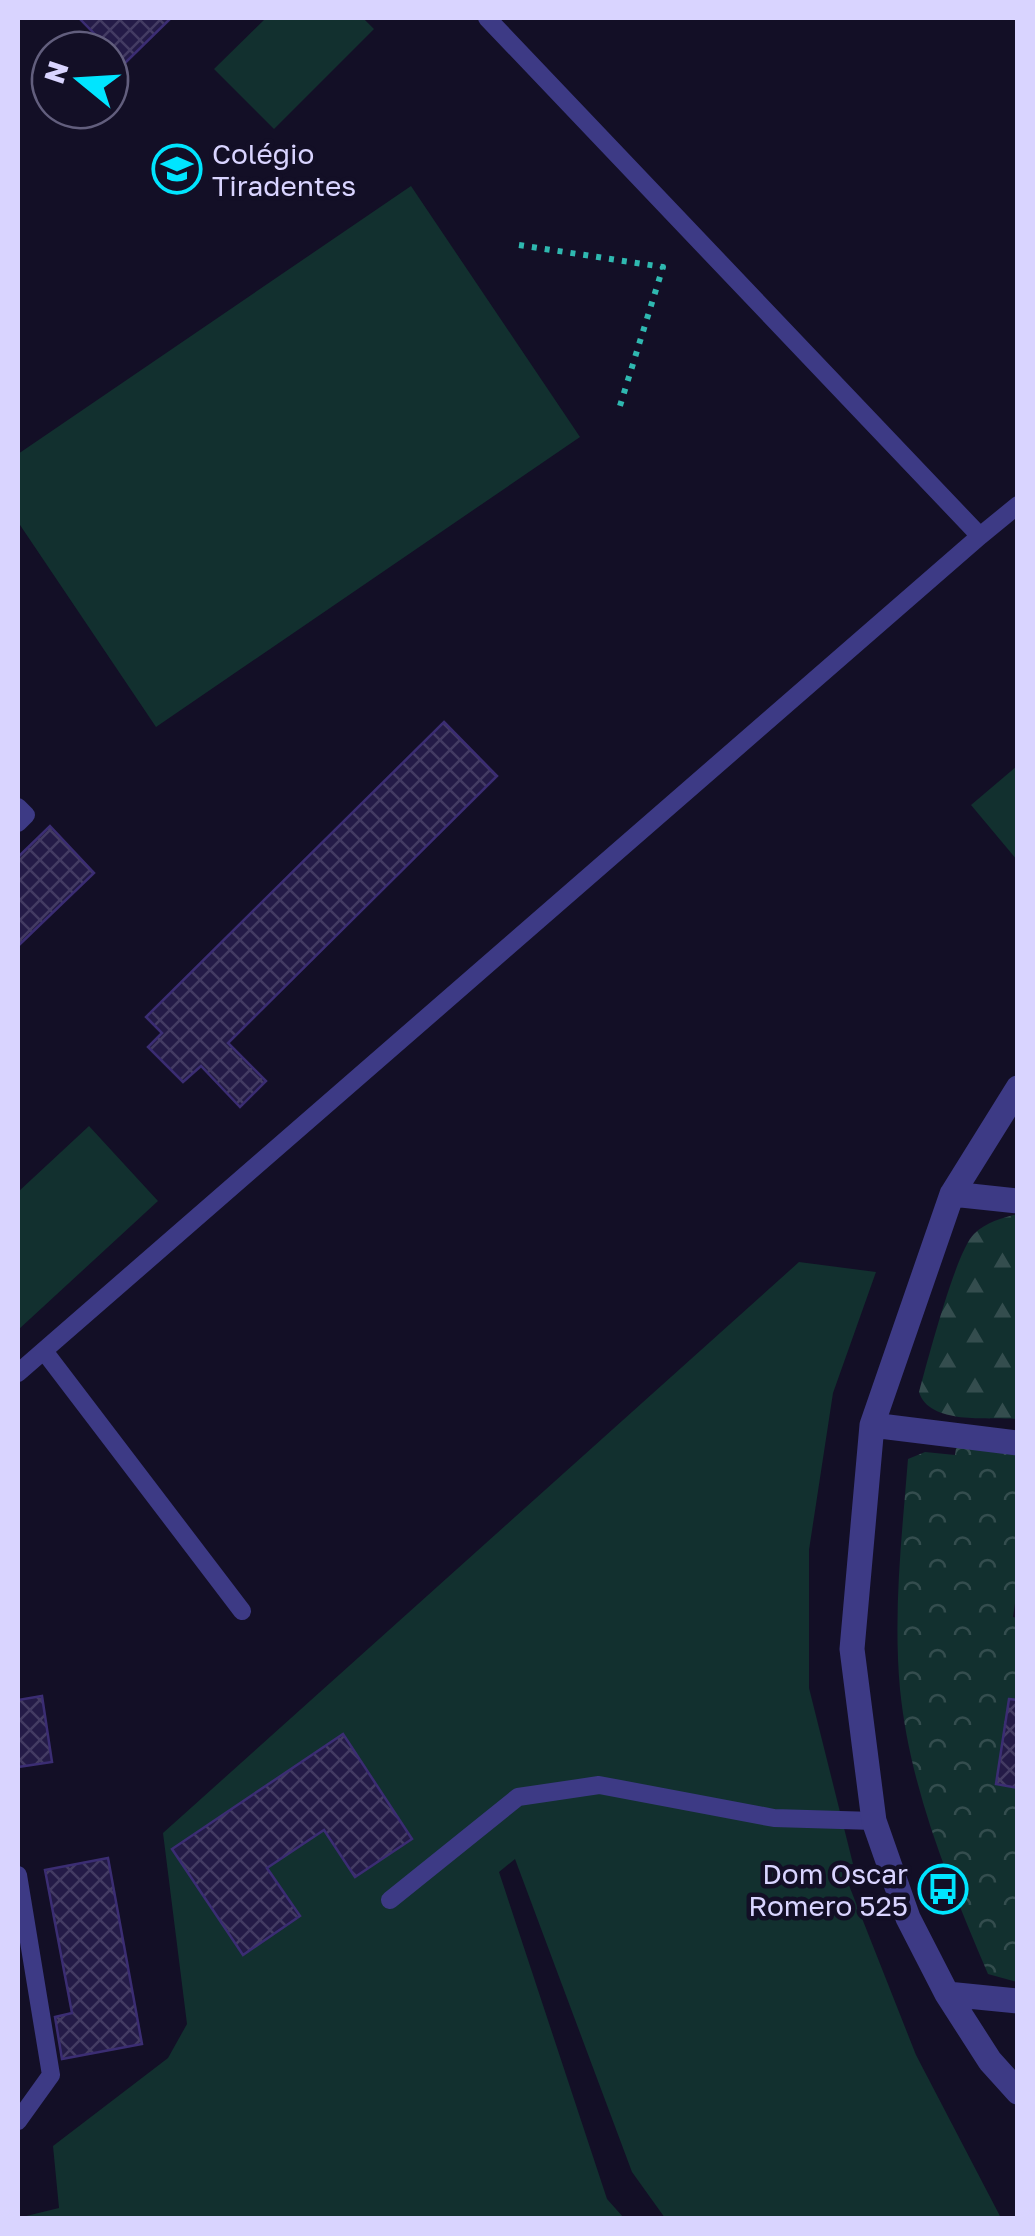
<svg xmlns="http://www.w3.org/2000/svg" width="1035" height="2236" font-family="'Golos Text',sans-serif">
<defs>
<pattern id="forest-firs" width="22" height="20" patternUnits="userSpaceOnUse" patternTransform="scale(2.5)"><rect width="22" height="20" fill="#12302f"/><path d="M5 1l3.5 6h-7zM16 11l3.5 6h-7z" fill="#344d4e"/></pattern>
<pattern id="park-crowns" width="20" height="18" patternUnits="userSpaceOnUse" patternTransform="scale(2.5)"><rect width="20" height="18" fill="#12302f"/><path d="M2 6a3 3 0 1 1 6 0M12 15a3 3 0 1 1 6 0" fill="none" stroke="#344d4e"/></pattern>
<pattern id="building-cross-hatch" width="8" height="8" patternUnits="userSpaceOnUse" patternTransform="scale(2.5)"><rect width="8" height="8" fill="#241b47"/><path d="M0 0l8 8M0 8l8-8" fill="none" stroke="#433b63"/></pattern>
</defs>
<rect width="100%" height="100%" fill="#130f26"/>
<path fill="#12302f" d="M266,18H363L374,29L274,129L214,69Z
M411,186L580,437L156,727L18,522V454Z
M1017,766V860L971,805Z
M89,1126L158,1201L18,1330V1192Z
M799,1262L876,1272L833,1393L809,1550V1688L853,1864L841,1865L916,2055L1001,2218H665L632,2172L515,1859L499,1872L607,2199L624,2218H18L59,2208L53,2146L168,2058L187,2024L163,1833Z"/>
<path fill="url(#forest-firs)" d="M1017,1214V1419C988,1417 929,1425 919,1392C927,1363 956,1251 974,1234C986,1222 1002,1218 1017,1214Z"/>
<path fill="url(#park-crowns)" d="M958,1434L1017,1443L1018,1582L1013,1617L1017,1618V1700L1009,1699L996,1784L1017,1788V1982L988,1974C949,1882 910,1789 900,1689C893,1611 902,1535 908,1459L925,1452L955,1455Z"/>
<path fill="url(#building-cross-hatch)" stroke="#3b2d73" stroke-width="2.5" d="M79,18H171L124,64Z
M444,722L497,776L228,1043L266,1081L240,1107L201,1066L183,1082L148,1047L162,1033L146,1017Z
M50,826L94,873L18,946V857Z
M42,1696L52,1762L18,1767V1700Z
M1009,1699L1018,1700V1788L996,1784Z
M343,1734L412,1839L355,1877L324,1830L267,1868L300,1916L243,1955L172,1849Z
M108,1858L142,2044L62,2059L55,2017L72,2013L45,1870Z"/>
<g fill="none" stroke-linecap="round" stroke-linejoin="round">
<path stroke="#2fb8b0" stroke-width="6" stroke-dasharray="5 8" stroke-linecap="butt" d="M519,245L663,267L619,409"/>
<path stroke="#3d3a85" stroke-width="18" d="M980,536L1018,505
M18,807L26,815L18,823
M44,1351L242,1611
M18,1373L980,536L487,18
M18,1875L51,2075L18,2121
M390,1900L518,1797L599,1785L774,1818L874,1821"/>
<path stroke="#3d3a85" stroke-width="25" d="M1018,1088L952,1194L872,1425L852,1649L874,1821L908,1918L947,1994L990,2061L1018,2092
M952,1194L1018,1201
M872,1425L1018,1443
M947,1994L1018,2001"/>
</g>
<defs>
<g id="school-ring" transform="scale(2.5)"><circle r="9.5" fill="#130f26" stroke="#00e5ff" stroke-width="1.5"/><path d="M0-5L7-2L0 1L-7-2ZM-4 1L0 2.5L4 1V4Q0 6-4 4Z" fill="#00e5ff"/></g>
<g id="bus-ring" transform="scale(2.5)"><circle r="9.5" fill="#130f26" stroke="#00e5ff" stroke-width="1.5"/><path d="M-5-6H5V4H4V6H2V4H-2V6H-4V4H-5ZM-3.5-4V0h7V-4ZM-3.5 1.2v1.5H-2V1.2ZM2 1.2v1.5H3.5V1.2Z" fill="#00e5ff"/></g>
</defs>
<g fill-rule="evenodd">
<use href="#school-ring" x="177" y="169"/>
<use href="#bus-ring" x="943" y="1889"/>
</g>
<g text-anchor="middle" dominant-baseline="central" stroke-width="9" stroke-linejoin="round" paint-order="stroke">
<g font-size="28" fill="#d9d4ff" stroke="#130f26" text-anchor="start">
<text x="212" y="153">Colégio<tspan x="212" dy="32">Tiradentes</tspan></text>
<text x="908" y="1873" text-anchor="end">Dom Oscar<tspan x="908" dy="32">Romero 525</tspan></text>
</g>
</g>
<rect width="1035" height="2236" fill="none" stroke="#d9d4ff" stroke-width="40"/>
<g transform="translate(80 80) rotate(288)"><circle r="48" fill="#130f26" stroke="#625e7d" stroke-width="2.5"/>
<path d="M0-8L18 38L0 25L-18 38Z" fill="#00e5ff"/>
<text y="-15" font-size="28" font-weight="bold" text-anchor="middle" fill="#d9d4ff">N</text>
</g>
</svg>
